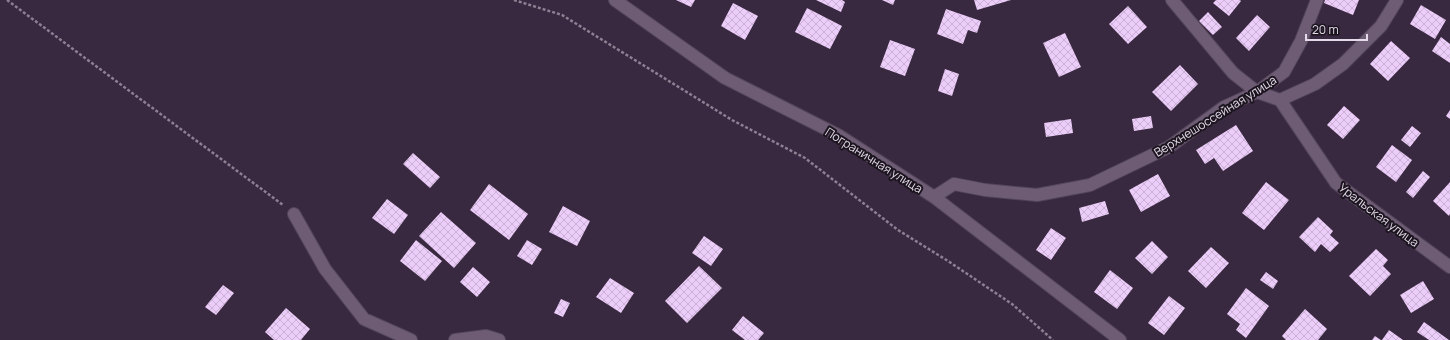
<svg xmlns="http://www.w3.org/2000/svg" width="1450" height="340" font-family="Manrope,sans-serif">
<defs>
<pattern id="building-cross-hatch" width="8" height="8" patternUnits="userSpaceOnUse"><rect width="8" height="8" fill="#eccdf9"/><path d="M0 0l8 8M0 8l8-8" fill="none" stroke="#cab1d5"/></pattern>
</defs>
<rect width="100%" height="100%" fill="#392940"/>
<path fill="url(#building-cross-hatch)" d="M676,0H695L691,7Z
M816,0H842L845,2L841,12Z
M882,0H895L893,5Z
M974,0H1011L977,10Z
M1216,0H1240L1241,1L1229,16L1213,3Z
M1325,0H1359L1353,15L1324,3Z
M733,3L758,16L745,40L721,26Z
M1421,5L1446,20L1435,39L1410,24Z
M1128,6L1147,27L1128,44L1109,24Z
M807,8L842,26L830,49L795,32Z
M946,9L981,21L977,33L968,30L963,44L937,34Z
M1208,12L1222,27L1213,35L1199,21Z
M1257,15L1270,27L1249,51L1236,38Z
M1065,33L1081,67L1059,77L1043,43Z
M1441,37L1450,44V63L1432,51Z
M890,40L915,49L905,76L880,67Z
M1391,41L1410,58L1388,81L1370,64Z
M1180,65L1198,84L1171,111L1152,92Z
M945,69L959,74L952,96L938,91Z
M1344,106L1360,120L1343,139L1327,125Z
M1450,110V119L1446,116Z
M1151,116L1153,128L1134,131L1132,119Z
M1071,119L1073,133L1046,137L1044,123Z
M1236,125L1253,151L1223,171L1214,158L1205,164L1196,150Z
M1412,126L1421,133L1410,147L1401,140Z
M1392,145L1412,160L1396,182L1376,167Z
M413,153L440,177L430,188L403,164Z
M1423,171L1430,177L1413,198L1406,192Z
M1158,174L1170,196L1141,212L1129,190Z
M1266,182L1289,200L1264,230L1242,213Z
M1450,182V214L1449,216L1433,201Z
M489,184L528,214L509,240L470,210Z
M387,199L408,215L394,234L372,218Z
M1105,201L1109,214L1082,222L1079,208Z
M563,206L590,221L577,246L549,232Z
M441,212L476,243L454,268L419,236Z
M1318,217L1333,231L1330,235L1339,243L1330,252L1321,244L1315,252L1299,237Z
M1051,228L1066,238L1051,260L1036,250Z
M704,236L723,249L711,266L692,253Z
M416,240L442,261L425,281L400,261Z
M527,240L542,249L532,265L517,256Z
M1152,241L1168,257L1152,274L1135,258Z
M1211,247L1229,263L1206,288L1188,271Z
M1376,249L1388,260L1383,266L1391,274L1370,296L1349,276Z
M699,266L722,288L687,323L665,301Z
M473,267L490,282L477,297L460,282Z
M1110,270L1133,288L1117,309L1094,292Z
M1266,272L1278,281L1273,289L1260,280Z
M610,278L634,293L621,313L596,297Z
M1423,281L1434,299L1411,313L1400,295Z
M223,285L234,293L216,315L205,307Z
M1246,288L1269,306L1246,338L1236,330L1240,324L1227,314Z
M1169,296L1185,308L1164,335L1148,323Z
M561,299L570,303L563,317L554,313Z
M286,308L310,329L301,340H274L265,332Z
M1305,309L1327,329L1318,340H1286L1282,336Z
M743,316L764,333L758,340H745L732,330Z
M1424,322L1449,340H1429L1417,332Z
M1389,330L1403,340H1382Z
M1375,336L1381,340H1372Z"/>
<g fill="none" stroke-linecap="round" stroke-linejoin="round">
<g stroke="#534559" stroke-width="14">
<path id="street" d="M615,0L725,78L838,135L934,197L1120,340
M1172,0L1233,73L1257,92L1280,100L1336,183L1450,267
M1280,100L1315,84L1343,64L1381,26L1397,0
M934,197L954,184L985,190L1037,195L1090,185L1169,147L1224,107L1257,92L1284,72L1301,41L1317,0
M294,214L325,269L364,319L411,340
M455,340L486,336L499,340"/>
</g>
<path stroke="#8d8093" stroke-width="2.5" stroke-dasharray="3 2" stroke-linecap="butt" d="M7,0L283,205
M514,0L562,15L732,120L805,158L898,230L948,261L1012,304L1053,340"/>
<use href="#street" stroke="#6e5c75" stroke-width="12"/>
</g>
<g text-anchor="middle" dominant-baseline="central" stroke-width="4" stroke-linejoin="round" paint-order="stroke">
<g font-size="12" fill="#e4dae9" stroke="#1c151f">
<text transform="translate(1215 116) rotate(-32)">Верхнешоссейная улица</text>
<text transform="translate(874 160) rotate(32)">Пограничная улица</text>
<text transform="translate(1379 215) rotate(37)">Уральская улица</text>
</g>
</g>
<path d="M1306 34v6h61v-6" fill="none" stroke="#e4dae9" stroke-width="2"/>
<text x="1312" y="34" font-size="12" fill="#e4dae9" stroke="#1c151f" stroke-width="3" paint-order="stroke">20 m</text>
</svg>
